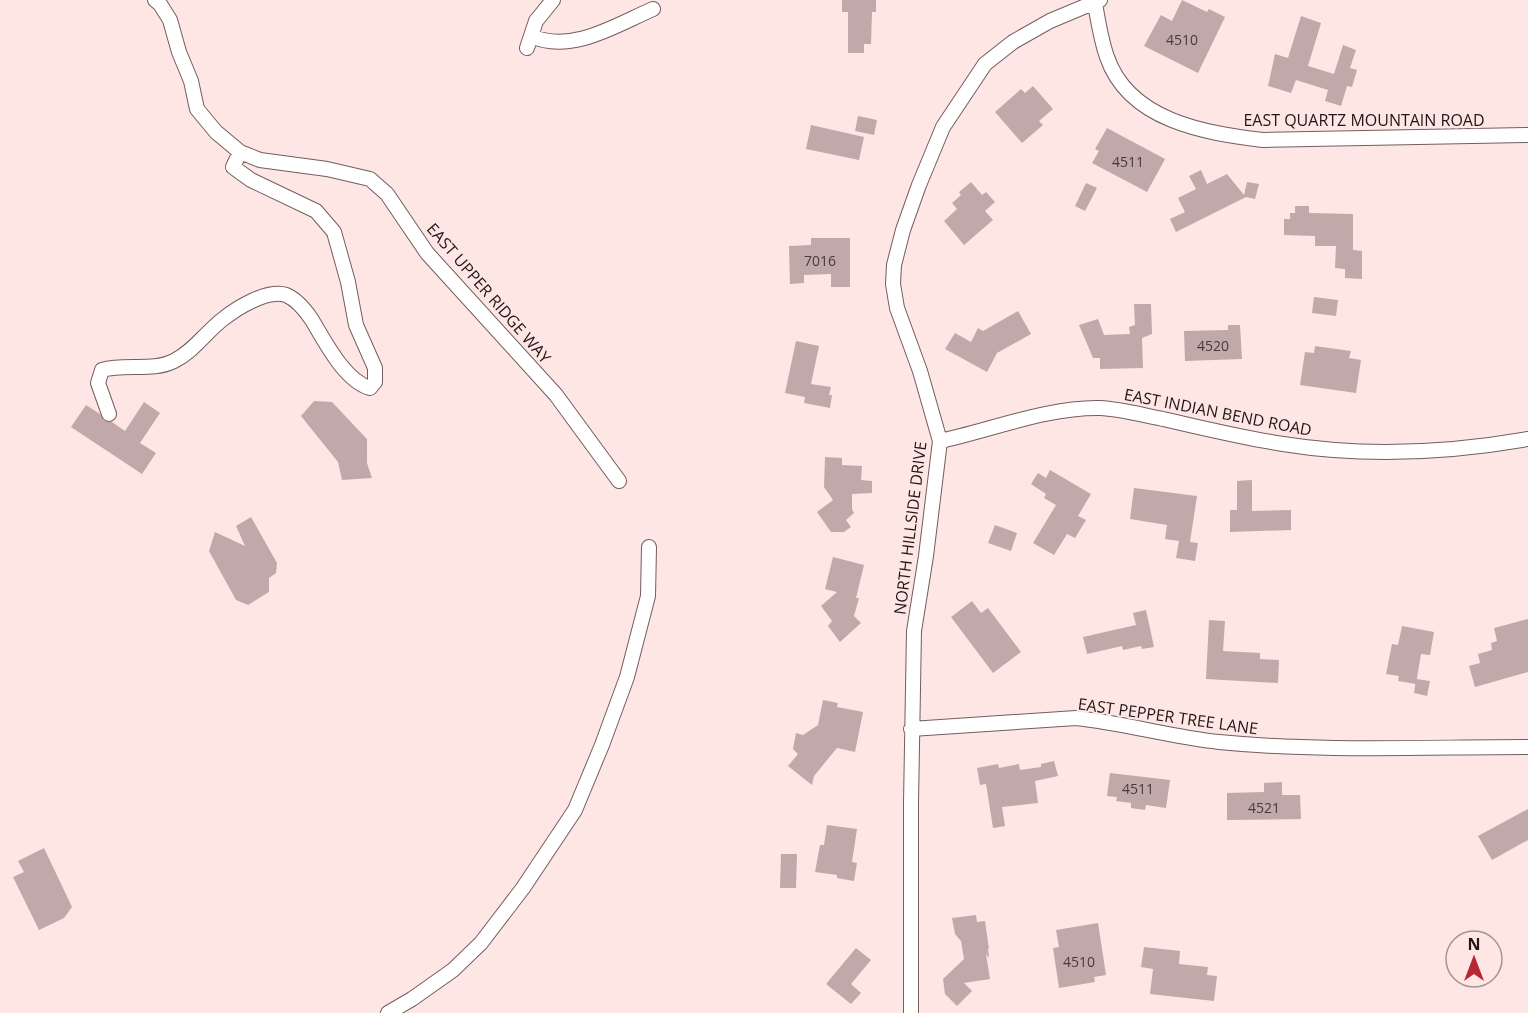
<svg xmlns="http://www.w3.org/2000/svg" width="1528" height="1013" font-family="'Open Sans',sans-serif">
<rect width="100%" height="100%" fill="#fee6e4"/>
<path fill="#c0a9a8" d="M842,0H876V12H872L871,44H864V53H848V12H842Z
M1182,0L1207,12L1209,9L1225,17L1198,73L1144,46L1161,15L1172,21Z
M1301,16L1321,23L1308,66L1334,74L1343,45L1356,50L1350,68L1357,70L1352,87L1347,86L1341,106L1325,101L1328,90L1296,80L1291,93L1268,86L1275,54L1288,58Z
M1033,86L1053,109L1039,121L1043,125L1022,143L995,112L1021,89L1025,93Z
M858,116L877,120L874,135L855,131Z
M811,125L864,137L859,160L806,149Z
M1107,128L1165,159L1147,192L1092,163L1099,151L1095,149Z
M1201,170L1207,184L1227,174L1244,195L1247,182L1259,184L1255,199L1246,197L1176,232L1170,219L1185,212L1178,198L1196,189L1189,176Z
M971,182L982,195L986,192L995,202L985,211L993,220L964,245L944,221L957,209L952,203L961,195L959,192Z
M1086,183L1097,188L1085,211L1075,206Z
M1295,206H1309V213L1353,214V250L1362,251V279L1345,278V269L1335,268L1336,246H1315V236L1284,235V219H1290V213H1295Z
M811,238H850V287H831V274L804,275V283L790,284L789,246L811,245Z
M1314,297L1338,300L1336,316L1312,313Z
M1134,304H1151L1152,334L1142,338L1143,368L1100,369V358H1093L1079,325L1098,319L1104,335L1130,334L1129,327L1135,325Z
M1018,311L1031,334L997,353L987,372L945,349L955,333L971,342L978,328L983,331Z
M1228,325H1240L1242,359L1185,361L1184,331L1228,330Z
M796,341L819,346L811,384L831,387L829,395H832L830,408L804,403L805,397L785,393Z
M1315,346L1351,351L1349,358L1361,360L1356,393L1300,385L1305,352L1314,353Z
M314,401L332,402L367,439V463L372,478L342,480L338,462L301,416Z
M144,402L160,413L140,443L156,453L142,474L71,427L86,405L100,414L104,421L112,422L125,431Z
M825,457L842,458V465L862,466L861,480L872,481V493L852,494V509L854,513L846,520L851,527L844,532H831L817,512L833,500L824,487Z
M1050,470L1091,494L1078,516L1086,520L1075,538L1067,534L1054,555L1033,543L1056,505L1044,498L1046,494L1031,484L1038,473L1046,478Z
M1252,480V511L1291,510V530L1230,532V510H1237V481Z
M1134,488L1197,496L1190,542L1198,543L1195,561L1176,558L1179,541L1165,539L1167,525L1130,519Z
M251,517L277,563L276,573L269,578V592L248,605L236,600L209,551L215,532L245,546L236,526Z
M995,525L1017,533L1011,551L988,543Z
M833,557L864,565L856,598H859L854,616L861,623L840,642L828,626L832,621L821,606L837,592L825,589Z
M972,601L981,613L988,608L1021,652L993,673L951,617Z
M1146,610L1154,647L1142,649L1141,646L1123,650L1122,646L1087,654L1083,637L1136,625L1133,613Z
M1528,619V672L1475,687L1469,666L1480,663L1478,654L1492,650L1491,643L1497,641L1494,628Z
M1209,620L1225,621L1223,651L1260,653V659L1279,660L1278,683L1206,679Z
M1402,626L1434,632L1430,655L1421,654L1416,684L1398,681L1399,676L1386,674L1392,644L1398,645Z
M1416,679L1430,681L1427,696L1414,693Z
M823,700L838,703L837,707L863,712L855,752L837,748L814,776L812,785L788,766L798,754L793,749L796,733L803,735L818,725Z
M1054,761L1058,776L1035,781L1038,803L1002,807L1005,826L993,828L986,784L980,785L977,768L998,764L999,768L1019,764L1020,770L1041,767V764Z
M1110,773L1170,780L1166,808L1146,805L1145,810L1131,808V803L1116,801L1117,797L1107,796Z
M1282,782V795H1300L1301,819L1227,820V793L1264,792V783Z
M1528,809V840L1492,860L1478,836Z
M827,825L857,829L852,862L857,863L854,881L837,878V875L815,872L820,845H824Z
M44,848L72,907L64,918L39,930L13,877L24,872L18,861Z
M781,854H797L796,888H780Z
M976,915L977,922L985,921L989,949L988,948L989,958L986,954L990,979L964,983L972,991L957,1006L945,994L943,979L964,959L961,941L955,934L952,918Z
M1098,923L1106,975L1094,977L1095,982L1059,988L1053,948L1059,947L1056,930Z
M1144,947L1180,951L1179,964L1208,967L1207,975L1217,976L1214,1001L1150,994L1153,969L1141,967Z
M856,948L871,960L851,984L861,993L851,1004L826,984Z"/>
<g fill="none" stroke-linecap="round" stroke-linejoin="round">
<g stroke="#725e5d" stroke-width="16">
<path id="minor" d="M155,0L160,4L170,20L179,52L191,81L197,109L216,132L240,152L260,160L327,169L370,179L387,194L427,253L556,395L619,481
M1095,3C1098,21 1101,40 1107,57C1129,121 1205,133 1263,140L1528,135
M531,36C572,54 616,25 653,9
M527,48L536,21L553,0
M109,414L98,383L102,370C126,363 152,372 174,361C194,351 206,332 223,319C237,308 267,289 286,295C296,299 306,311 312,320C325,342 345,381 370,388L375,382V368L356,325L348,282L334,232L316,211L251,180L233,167L240,152
M940,441C991,430 1048,407 1100,408C1121,409 1142,415 1163,419C1203,428 1243,438 1283,444C1364,457 1448,453 1528,439
M911,729L1076,718C1124,723 1171,737 1219,742C1321,752 1425,747 1528,747
M388,1013L412,999L453,970L481,943L523,888L575,810L602,745L627,677L648,596L649,547
M911,1013V803L914,631L926,556L940,441L920,371L897,308L893,284L894,265L903,230L919,185L943,127L985,64L1013,42L1050,21L1100,0"/>
</g>
<use href="#minor" stroke="#fff" stroke-width="14"/>
</g>
<g text-anchor="middle" dominant-baseline="central" stroke-width="4.5" stroke-linejoin="round" paint-order="stroke">
<g font-size="14" fill="#473c3a">
<text x="1182" y="39">4510</text>
<text x="1128" y="161">4511</text>
<text x="820" y="260">7016</text>
<text x="1213" y="345">4520</text>
<text x="1138" y="788">4511</text>
<text x="1264" y="807">4521</text>
<text x="1079" y="961">4510</text>
</g>
<g font-size="16" fill="#1f1716" stroke="#fee6e4">
<text x="1364" y="120">EAST QUARTZ MOUNTAIN ROAD</text>
<text transform="translate(489 293) rotate(49)">EAST UPPER RIDGE WAY</text>
<text transform="translate(1218 412) rotate(11)">EAST INDIAN BEND ROAD</text>
<text transform="translate(910 528) rotate(-83)">NORTH HILLSIDE DRIVE</text>
<text transform="translate(1168 716) rotate(8)">EAST PEPPER TREE LANE</text>
</g>
</g>
<g transform="translate(1474 959)"><circle r="28" fill="#fee6e4" stroke="#a59392" stroke-width="1.5"/>
<path d="M0-4.5L10 22L0 15L-10 22Z" fill="#b72632"/>
<text y="-9" font-size="16" font-weight="bold" text-anchor="middle" fill="#1f1716">N</text>
</g>
</svg>
